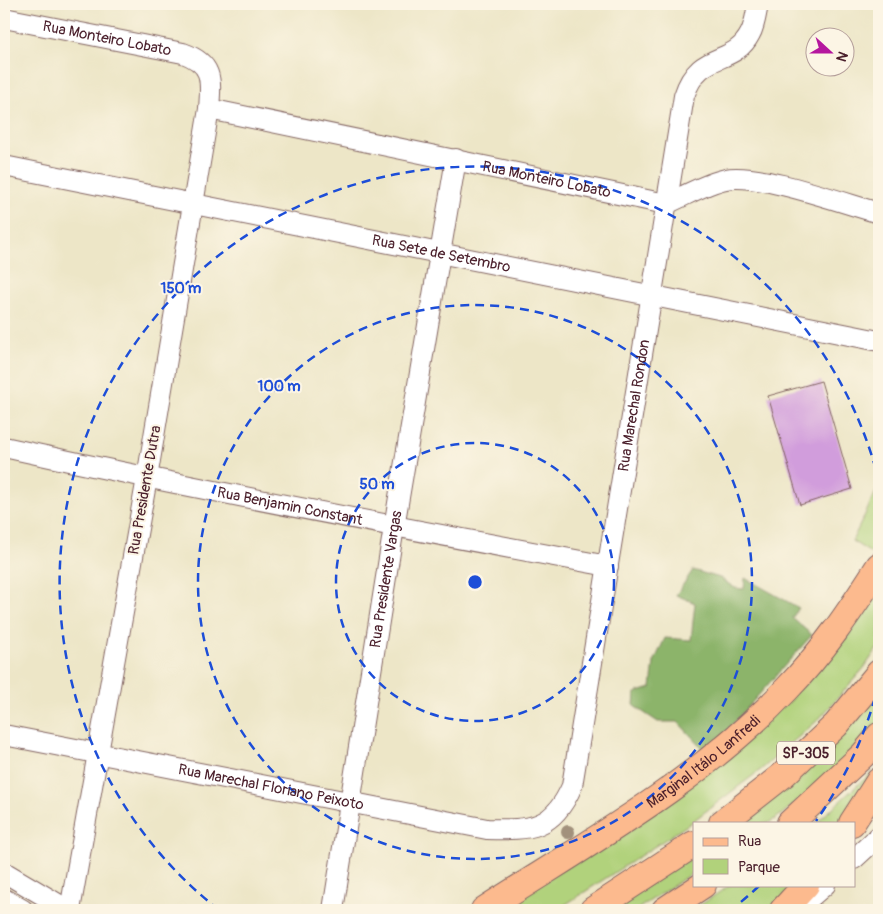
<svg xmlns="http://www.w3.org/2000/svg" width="883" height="914" font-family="Pangolin,sans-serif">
<rect width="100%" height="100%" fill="#fcf5e5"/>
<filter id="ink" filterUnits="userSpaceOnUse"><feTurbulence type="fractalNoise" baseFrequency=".02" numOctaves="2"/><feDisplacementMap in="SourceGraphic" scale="10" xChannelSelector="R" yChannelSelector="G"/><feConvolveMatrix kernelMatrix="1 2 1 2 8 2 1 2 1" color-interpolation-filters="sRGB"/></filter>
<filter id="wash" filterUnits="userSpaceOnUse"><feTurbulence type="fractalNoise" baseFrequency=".0096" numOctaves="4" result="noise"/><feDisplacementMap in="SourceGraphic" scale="20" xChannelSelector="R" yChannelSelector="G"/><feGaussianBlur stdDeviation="1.12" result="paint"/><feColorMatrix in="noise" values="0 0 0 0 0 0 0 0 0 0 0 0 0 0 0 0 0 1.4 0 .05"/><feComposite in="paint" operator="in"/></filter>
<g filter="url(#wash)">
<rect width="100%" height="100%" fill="#ede6c7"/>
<path fill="#b1d27b" stroke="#7e7853" d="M879,486V548L874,555L852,541Z
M879,591V646L864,668L819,719L763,768L689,824L557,910H505L848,636Z
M879,687C879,697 882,712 879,722C876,734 781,819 768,823C760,825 748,823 740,823Z
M873,771L839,823H816Z
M694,856V872L636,910H608Z
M730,885H792L783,898L768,910H693Z"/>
<path fill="#8cb46b" stroke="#6b6a4b" d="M693,570L720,578L735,588L744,589L745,578L799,608L792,618L812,635L707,753L678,722H658L634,706L635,693L651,688L654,662L665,638L691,640L695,603L676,595Z"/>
<g id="blocks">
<path fill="#d19ddc" d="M821,381L852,489L800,505L768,396Z"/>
</g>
</g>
<g filter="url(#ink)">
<use href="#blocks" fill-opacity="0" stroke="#836562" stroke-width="1"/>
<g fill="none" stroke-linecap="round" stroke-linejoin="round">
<g stroke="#836562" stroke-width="22">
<g id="minor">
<path id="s1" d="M4,18L183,53C214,64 211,81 209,109L147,478L70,910"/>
<path id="s2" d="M209,109L666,204C685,196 706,183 726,179C757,172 846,204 879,213"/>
<path id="s3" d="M4,166L879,341"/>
<path id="s4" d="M4,447C204,491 406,529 608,566"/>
<path id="s5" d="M4,735L487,829C531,830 553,830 572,786L684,96C699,49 733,67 750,34C755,25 756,14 758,4"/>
<path d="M854,859L879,836"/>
<path d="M4,872L68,910"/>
<path d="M4,899L23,910"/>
<path id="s6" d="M333,910L394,527L456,159"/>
<path d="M796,910L825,885"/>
</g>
</g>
<g stroke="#836562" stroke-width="28">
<g id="major">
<path d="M722,823L783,775L836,725L879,673"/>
<path d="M790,823L863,755L879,736"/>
<path d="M852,823L879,781"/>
<path id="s7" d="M484,910C588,843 700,781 786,690C822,653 851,610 879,566"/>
<path d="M593,910L694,844"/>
<path d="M665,910L703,885"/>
<path d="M783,910L806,885"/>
</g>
</g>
<use href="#minor" stroke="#fff" stroke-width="20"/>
<use href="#major" stroke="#fcba8e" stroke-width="26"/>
</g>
<circle fill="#a2917c" cx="568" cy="832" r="7"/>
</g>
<g fill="none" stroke="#1d4ed8" stroke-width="2.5" stroke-dasharray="9 6">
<circle cx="475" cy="582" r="139"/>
<circle cx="475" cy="582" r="277"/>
<path d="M879 683A416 416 0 0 1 816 821M759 886A416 416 0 0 1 731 910M219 910A416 416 0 1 1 879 481"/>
</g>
<g text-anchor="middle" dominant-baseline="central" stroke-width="4" stroke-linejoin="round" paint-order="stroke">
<rect fill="#fcf5e5" stroke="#7f5f63" stroke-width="1" x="777" y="741.5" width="58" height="23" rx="4"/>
<g font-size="14" font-weight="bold" fill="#4a1f2b">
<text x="806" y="753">SP-305</text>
</g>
<g font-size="15" fill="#4a1f2b" stroke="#fcf5e5">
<text stroke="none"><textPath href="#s1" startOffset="105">Rua Monteiro Lobato</textPath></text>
<text stroke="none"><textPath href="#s2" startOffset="345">Rua Monteiro Lobato</textPath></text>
<text stroke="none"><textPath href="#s3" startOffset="446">Rua Sete de Setembro</textPath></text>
<text stroke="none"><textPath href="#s5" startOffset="982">Rua Marechal Rondon</textPath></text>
<text transform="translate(145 490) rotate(-80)">Rua Presidente Dutra</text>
<text stroke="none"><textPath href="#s4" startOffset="292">Rua Benjamin Constant</textPath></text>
<text stroke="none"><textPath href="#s6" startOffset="335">Rua Presidente Vargas</textPath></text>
<text stroke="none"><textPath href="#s7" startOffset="265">Marginal Itálo Lanfredi</textPath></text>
<text stroke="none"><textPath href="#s5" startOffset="272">Rua Marechal Floriano Peixoto</textPath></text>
</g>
</g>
<circle cx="475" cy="582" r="8" fill="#1d4ed8" stroke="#fcf5e5" stroke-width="2.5"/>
<g font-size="15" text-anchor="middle" font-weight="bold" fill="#1d4ed8" stroke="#fcf5e5" stroke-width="4" stroke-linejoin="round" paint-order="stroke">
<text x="181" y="293">150 m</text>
<text x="279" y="391">100 m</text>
<text x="377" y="489">50 m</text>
</g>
<rect width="883" height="914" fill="none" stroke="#fcf5e5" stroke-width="20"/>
<rect x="693" y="822" width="162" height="65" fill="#fcf5e5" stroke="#b59f9b"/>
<rect x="703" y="838" width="25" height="8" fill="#fcba8e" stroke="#b59f9b"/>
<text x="738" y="846" font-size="15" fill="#4a1f2b">Rua</text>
<rect x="703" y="859" width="25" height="15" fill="#b1d27b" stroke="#b59f9b"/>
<text x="738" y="872" font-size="15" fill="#4a1f2b">Parque</text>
<g transform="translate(830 52) rotate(111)"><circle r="24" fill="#fcf5e5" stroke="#b59f9b"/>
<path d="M0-4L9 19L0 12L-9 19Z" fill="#b5179e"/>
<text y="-8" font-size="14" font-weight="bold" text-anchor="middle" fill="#4a1f2b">N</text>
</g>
</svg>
